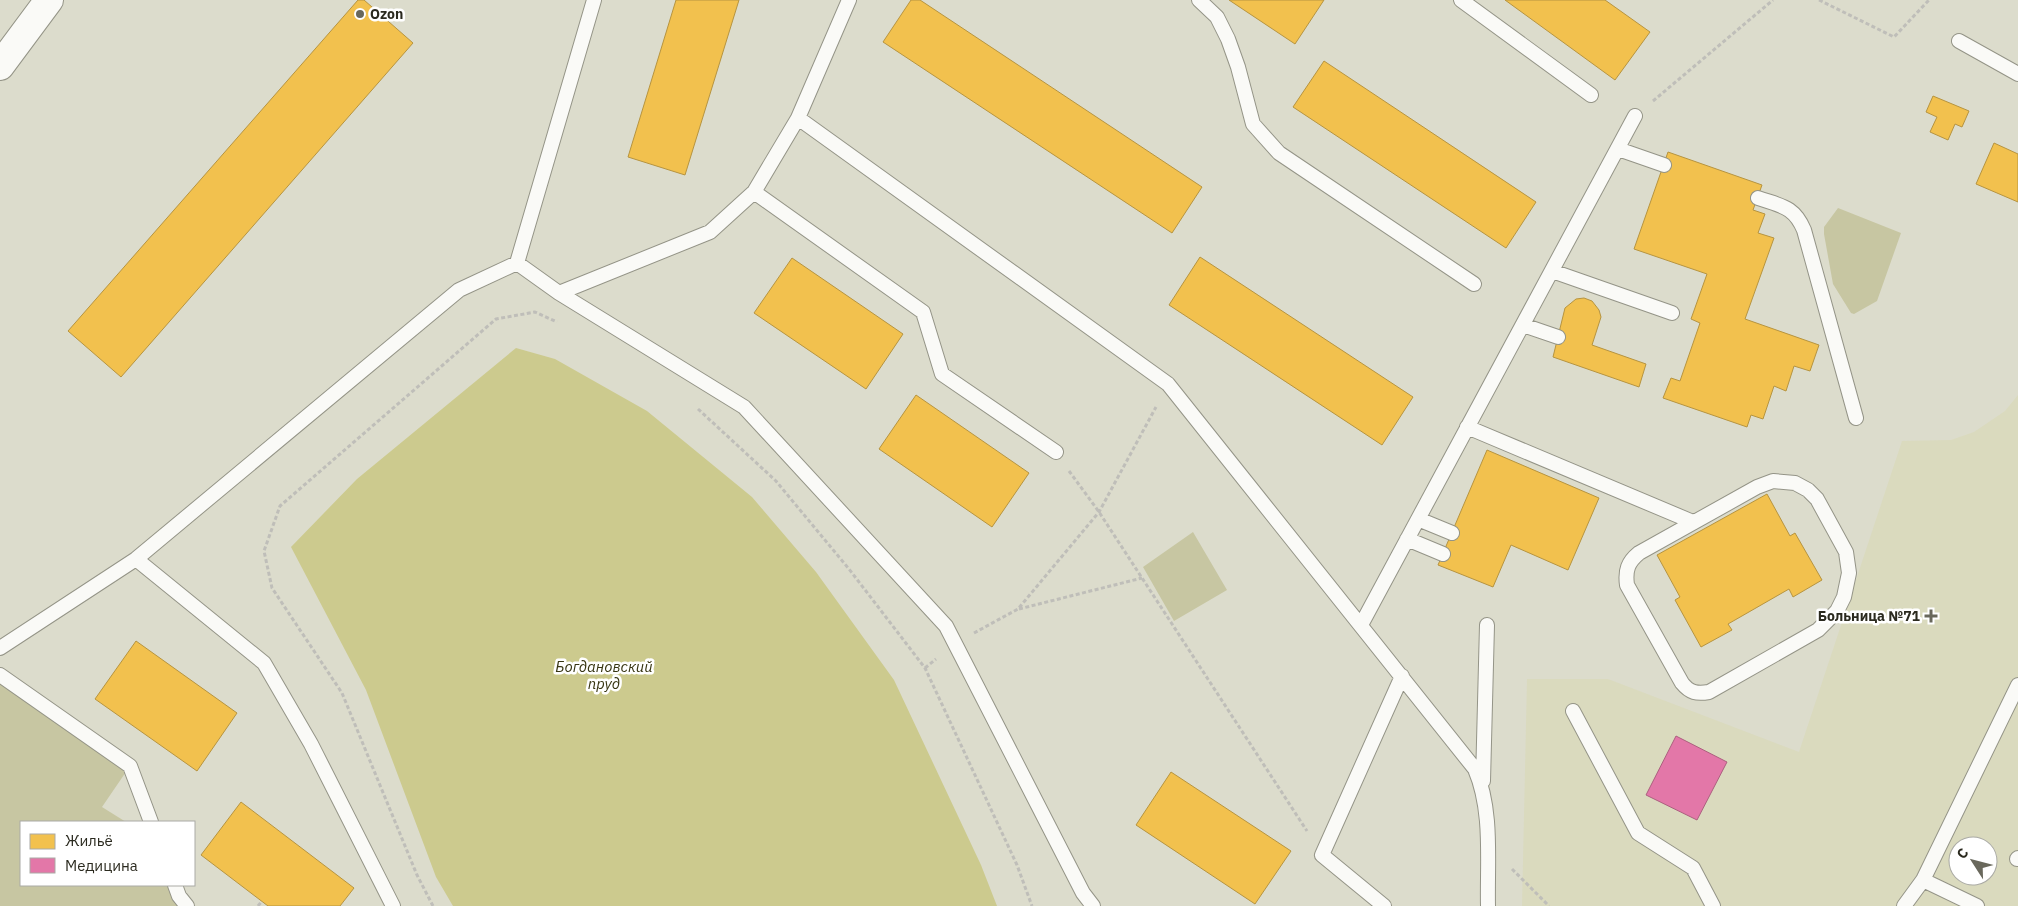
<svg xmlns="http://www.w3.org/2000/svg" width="2018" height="906" font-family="'IBM Plex Sans',sans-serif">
<rect width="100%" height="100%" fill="#dcdccc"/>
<path fill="#dadabe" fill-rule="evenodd" d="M2018,395V906H1522L1527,679H1608L1799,752L1902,441L1951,440L1974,432L2005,411ZM1958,846H1988V876H1958Z"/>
<path fill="#c7c6a2" d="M1838,208L1901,233L1877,301L1854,314L1851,313L1833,284L1824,234V227Z
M1193,532L1227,590L1174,621L1143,567Z
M0,675L130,766L102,807L126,822H21V885H175L187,906H0Z"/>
<path fill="#ccca8e" d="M516,348L555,359L647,411L752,497L816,572L894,680L981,865L997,906H453L436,877L366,690L291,547L357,479Z"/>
<path fill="#f2c14e" stroke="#b69440" d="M358,0H364L413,43L121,377L68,331Z
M676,0H739L685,175L628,157Z
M911,0H920L1202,187L1172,233L883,42Z
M1229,0H1324L1295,44Z
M1505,0H1605L1650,32L1615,80Z
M1324,61L1536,202L1506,248L1293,107Z
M1933,96L1969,111L1962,127L1955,124L1948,140L1930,132L1937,117L1926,112Z
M1994,143L2018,154V202L1976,184Z
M1668,152L1762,185L1753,210L1765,214L1758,233L1774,238L1745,319L1819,345L1810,371L1794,366L1786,391L1774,386L1763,419L1751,415L1747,427L1663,398L1671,378L1680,381L1700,323L1691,319L1707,274L1634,249Z
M1200,257L1413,397L1382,445L1169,305Z
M792,258L903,334L866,389L754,313Z
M1584,298L1592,301L1599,310L1601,317L1592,345L1646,364L1639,387L1553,357L1565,308L1576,299Z
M916,395L1029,473L992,527L879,449Z
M1487,450L1599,498L1568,570L1511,545L1493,587L1438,565Z
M1767,494L1790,536L1795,533L1822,580L1793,597L1789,589L1728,624L1732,630L1701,647L1675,600L1680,597L1657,555Z
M136,641L237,713L197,771L95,699Z
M1171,772L1291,851L1255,904L1136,825Z
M241,802L354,888L340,906H268L201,855Z"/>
<path fill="#e377a8" stroke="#ac607f" d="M1676,736L1727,762L1697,820L1646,795Z"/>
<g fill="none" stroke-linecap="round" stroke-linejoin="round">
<g stroke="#949487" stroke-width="16">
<path id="lane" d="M849,0L798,118L1168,384L1475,769C1493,811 1487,861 1488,906
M1199,0L1217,17L1228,39L1238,67L1253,124L1279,153L1474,284
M1461,0L1591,95
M1959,41L2018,74
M1618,149L1664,165
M754,192L923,312L942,374L1056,452
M1758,198C1781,206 1794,206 1804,230L1856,418
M517,263L559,293L744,407L946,626L1083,893L1093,906
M1552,271L1672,313
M559,293L710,232L754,192L798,118
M1523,325L1558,337
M1467,427L1693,522
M1773,481L1795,483L1808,490L1817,499L1846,552L1849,573L1844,597L1837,611L1818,630L1709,692C1697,694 1690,693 1682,683L1627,585C1625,570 1628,562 1639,553L1757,487Z
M1418,519L1452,533
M1407,539L1443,554
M136,559L264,663L311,744L393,906
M1361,625L1635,116
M0,648L136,559L459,290L517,263L594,0
M0,675L130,766L151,822
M1573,711L1638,833L1693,868L1713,906
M1483,781L1487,625
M2017,859L2018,858
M175,885L179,896L187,906
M1384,906L1322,855L1402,676
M1904,906L1923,880
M1977,906L1923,880L2018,685"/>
</g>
<g stroke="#949487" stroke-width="30">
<path id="secondary" d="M0,66L49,0"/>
</g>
<path stroke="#bfbeb9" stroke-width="3" stroke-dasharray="4 2.5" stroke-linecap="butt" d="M1819,0L1894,37L1929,0
M1653,101L1773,0
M698,409L776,481L849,569L925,668L1017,865L1032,906
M1069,471L1099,512L1307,831
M1019,609L1142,578
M974,633L1018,609L1099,512L1156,407
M925,668L936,659
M1512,869L1549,906
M258,906L262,901
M433,906L417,875L342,693L272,588L264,551L280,506L496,319L535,312L557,322"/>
<use href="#lane" stroke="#fafaf7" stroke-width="14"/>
<use href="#secondary" stroke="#fafaf7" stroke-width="28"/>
</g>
<g fill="#69685c" stroke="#fff" stroke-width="2">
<circle cx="360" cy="14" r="5"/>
<path d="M1928.5 608.5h5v5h5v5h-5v5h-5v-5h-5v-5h5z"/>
</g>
<g text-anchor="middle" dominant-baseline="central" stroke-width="5" stroke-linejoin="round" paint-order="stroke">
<g font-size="14" font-weight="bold" fill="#2b2a1f" stroke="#fff" text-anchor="start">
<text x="370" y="14">Ozon</text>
<text x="1920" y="616" text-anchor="end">Больница №71</text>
</g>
<g font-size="15" font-style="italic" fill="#373512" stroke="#fff">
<text x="604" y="666">Богдановский<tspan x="604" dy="17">пруд</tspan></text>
</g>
</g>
<rect x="20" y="821" width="175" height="65" fill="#ffffff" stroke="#aaaaa5"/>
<rect x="30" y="834" width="25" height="15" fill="#f2c14e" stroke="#aaaaa5"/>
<text x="65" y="846" font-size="15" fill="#2b2a1f">Жильё</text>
<rect x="30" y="858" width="25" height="15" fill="#e377a8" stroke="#aaaaa5"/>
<text x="65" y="871" font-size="15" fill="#2b2a1f">Медицина</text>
<g transform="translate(1973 861) rotate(306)"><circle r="24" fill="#ffffff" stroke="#aaaaa5"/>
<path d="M0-4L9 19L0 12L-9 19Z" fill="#69685c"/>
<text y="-8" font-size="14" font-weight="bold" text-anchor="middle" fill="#2b2a1f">С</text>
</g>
</svg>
